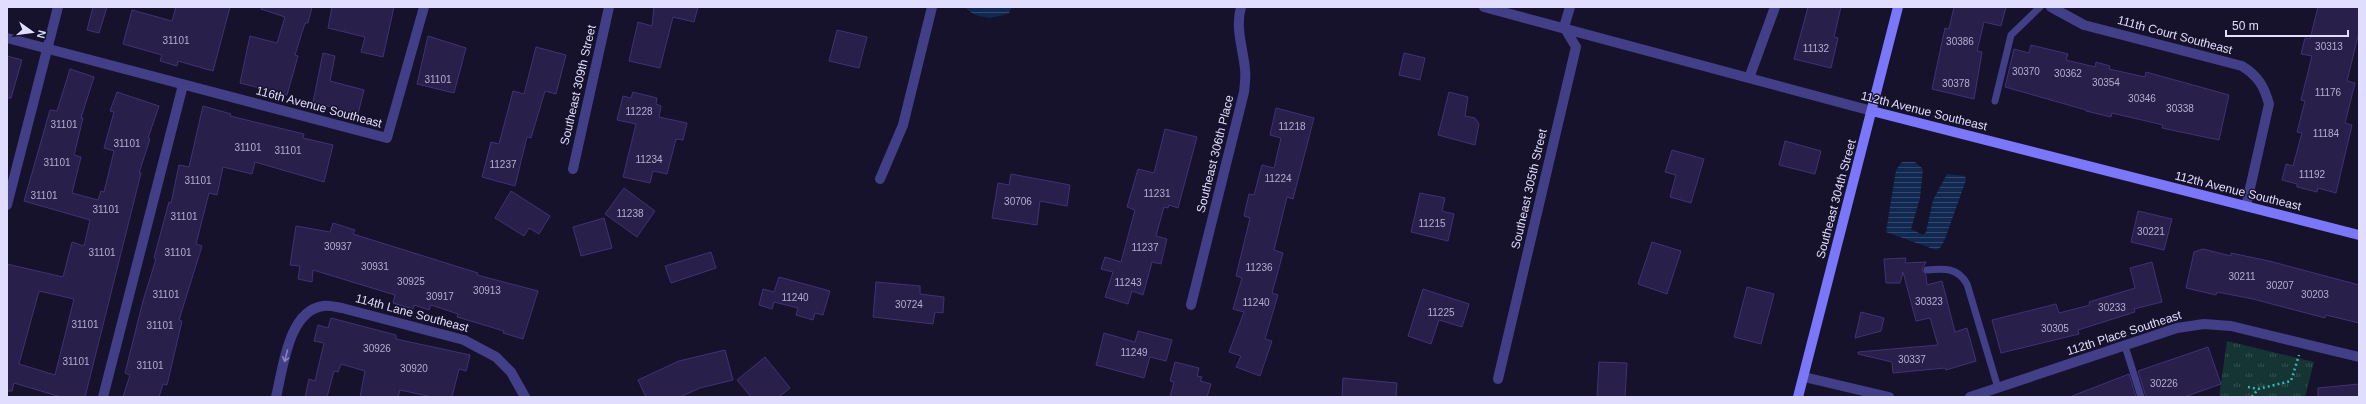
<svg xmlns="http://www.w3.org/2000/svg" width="2366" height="404" font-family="Helvetica,sans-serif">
<defs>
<pattern id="park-tufts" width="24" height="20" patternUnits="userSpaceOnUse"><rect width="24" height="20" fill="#153534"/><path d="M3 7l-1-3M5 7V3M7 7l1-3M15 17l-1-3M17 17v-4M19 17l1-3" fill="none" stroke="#375252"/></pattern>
<pattern id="water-rules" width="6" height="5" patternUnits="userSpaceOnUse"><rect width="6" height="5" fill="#112950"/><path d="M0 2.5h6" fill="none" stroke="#33486a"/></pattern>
</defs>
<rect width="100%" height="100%" fill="#16122b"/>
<path fill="url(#park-tufts)" d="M2227,341L2314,362L2305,397H2219Z"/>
<path fill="url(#water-rules)" d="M965,7H1012L1009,13C995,19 976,20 965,7Z
M1902,162H1915L1923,169L1920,198L1911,229L1923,235L1926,232L1933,200L1947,174L1965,176L1966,180L1945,239L1941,247L1936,250L1886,232L1896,170Z"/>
<path fill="#281f4b" stroke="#403276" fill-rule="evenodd" d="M93,7H107L99,33L87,30Z
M176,7H230L213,71L178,61L177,66L160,61L162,55L123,44L132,10L172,21Z
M262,7H312L308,23H305L295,55L298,56L287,95L240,83L250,36L277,43L285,17L261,9Z
M332,7H394L383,57L361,52L365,37L328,28Z
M654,7H698L694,22L673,17L660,68L629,61L638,22L652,26Z
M1808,7H1841L1834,37L1838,38L1831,68L1794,59Z
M1954,7H2006L2001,26L1984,22L1977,51L1982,52L1974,99L1932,89L1945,28L1949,29Z
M2318,7H2359V32L2347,81L2355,83L2345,123L2352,125L2336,193L2318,188L2317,192L2297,187V184L2282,180L2286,164L2293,166L2302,133L2297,132L2305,101L2301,100L2312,56L2301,54L2305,38L2310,39Z
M837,30L867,37L859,68L829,61Z
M428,36L466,48L454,93L417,84Z
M2031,45L2068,54L2066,60L2095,67L2096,62L2110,66L2109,69L2145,77L2146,72L2229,95L2219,140L2162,128L2163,125L2112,113L2111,117L2086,111V110L2005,87L2014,49L2029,53Z
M536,47L566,55L556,94L545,91L531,138L527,137L515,186L482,177L491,142L499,144L513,91L524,94Z
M323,53L335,56L330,81L364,90L358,114L313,102Z
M1404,53L1425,58L1420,80L1399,75Z
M7,56L22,60L11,98H7Z
M70,69L94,77L81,118H83L74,155L81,157L72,193L98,200L101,191L104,192L114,151L104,148L114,112L110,111L117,92L159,106L148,138L150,139L139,173H141L85,397H61L14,383L12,391H7V264L63,277L72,242L84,246L90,220L24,201L50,110L57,111ZM39,291L74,299L55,375L19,364Z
M633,92L657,98L656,104L661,106L659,117L687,123L683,140L676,139L667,174L653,171L650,183L623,177L636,124L617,120L623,96L631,98Z
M1449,92L1468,97L1465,116L1475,118L1479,124L1475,145L1438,135Z
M203,106L231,114L230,116L304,134L303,138L333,145L324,182L255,162L252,174L223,167L217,195L209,193L196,244L202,246L179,320L182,321L167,385L163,384L159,397H123L130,375L125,373L143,301L156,259L154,258L169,202L171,203L179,165L189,167Z
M1276,108L1314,118L1293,199L1287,197L1274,250L1283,253L1272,293L1278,295L1265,339L1272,341L1260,376L1236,367L1241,356L1229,352L1244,312L1233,309L1242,278L1236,276L1250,218L1244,216L1249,194L1254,195L1262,165L1274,168L1281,138L1270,135Z
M1165,129L1197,137L1178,208L1169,205L1168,208L1164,207L1156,236L1167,239L1161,264L1152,262L1143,295L1132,291L1128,304L1105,297L1113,272L1101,269L1105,257L1121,262L1135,210L1127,207L1138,169L1154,173Z
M1785,141L1821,151L1815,174L1779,165Z
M1672,150L1704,159L1691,203L1670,197L1676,175L1665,172Z
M1011,174L1070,185L1067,206L1040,201L1037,225L992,218L998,183L1009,185Z
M624,188L655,211L637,237L605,214Z
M511,191L550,216L539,234L529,228L524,236L495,218Z
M1420,193L1445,198L1442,211L1454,214L1448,241L1411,232Z
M2138,211L2172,219L2164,250L2131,242Z
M604,218L612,248L581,256L573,227Z
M333,223L355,230L353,234L478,273L477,275L538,291L523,339L503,333L504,331L457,317L458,314L431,305L429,310L414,305L413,309L393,303L395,295L313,270L312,282L298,279L300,266L290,265L296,226L330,232Z
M1652,242L1681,251L1667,294L1638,284Z
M2203,249L2231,256V253L2269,261L2359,285V323L2326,315L2325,318L2253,299L2217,292L2216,295L2186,288L2194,252Z
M711,252L716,268L671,283L665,266Z
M1906,258L1905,263L1926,262L1922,270L1926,275L1927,285L1942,281L1955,332L1967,328L1976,361L1946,370L1945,368L1893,373L1892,362L1858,354V352L1938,345L1930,318L1916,321L1903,272L1900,283H1886L1884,259Z
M2152,262L2162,302L2134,309L2135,312L2078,330L2079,334L2001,353L1992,320L2056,304L2059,313L2090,305L2089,302L2135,288L2130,268Z
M779,277L830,291L823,315L815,313L813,320L796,315L798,308L774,302L772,309L759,305L763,289L774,292Z
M876,282L920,286V294L944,297L943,313L935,312L933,324L873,317Z
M1747,287L1774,294L1761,344L1734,337Z
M1423,289L1469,304L1462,327L1439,320L1431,344L1408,336Z
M1861,312L1884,318L1881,331L1855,338Z
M331,318L396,335V339L470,355L466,371L459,369L452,397H432L400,390L398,397H360L365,371L341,364L338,372L334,371L327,397H305L309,379L315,381L324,343L314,341L318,325L328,328Z
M1138,331L1172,340L1166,361L1150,357L1144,378L1096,365L1104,333L1135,342Z
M2208,347L2221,384L2184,397H2146L2138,371Z
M725,350L733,380L700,388L680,397H646L638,380L679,361Z
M765,357L790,388L779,397H751L737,380Z
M1175,362L1199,368L1197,376L1202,377L1200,381L1211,384L1207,397H1170L1174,382L1170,381Z
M1599,362L1627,363L1625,397H1597Z
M2129,374L2136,397H2072V396Z
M1343,378L1397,383L1396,397H1342Z
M2359,384V397H2318V388Z"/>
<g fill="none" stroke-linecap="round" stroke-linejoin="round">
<path stroke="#35bab3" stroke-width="2.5" stroke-dasharray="2 3" stroke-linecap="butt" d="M2248,387L2258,389
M2252,397L2258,389L2291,381L2299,355"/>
<path stroke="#423f88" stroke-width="7" d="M1995,101L2011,35L2040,7
M1927,270C1945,268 1958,268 1967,284L1998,388
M2125,346L2141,397"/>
<path stroke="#423f88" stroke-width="10" d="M1484,7L1872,111
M2051,7L2084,25L2242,66C2258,76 2264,86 2269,104L2246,206
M7,38L387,138L424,7
M1749,78L1775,7
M573,169L609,7
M880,179L903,125L932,7
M7,205L58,7
M1191,305L1244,92C1245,84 1246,77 1245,69C1243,48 1235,28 1241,7
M1804,377L1889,397
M1498,379L1576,47L1564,27L1570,7
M103,397L183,85
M276,397C283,369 288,311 323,306C329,305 336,307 342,308L464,340L496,357L511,372L525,397
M1970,397L2177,328L2204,324L2231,326L2359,357"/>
<path stroke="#7b77fb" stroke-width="10" d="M1872,111L2359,235
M1798,397L1898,7"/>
</g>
<defs><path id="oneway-shaft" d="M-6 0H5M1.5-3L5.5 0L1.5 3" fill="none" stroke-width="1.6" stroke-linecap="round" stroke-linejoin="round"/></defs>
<use stroke="#8a86bd" href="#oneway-shaft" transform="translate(286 356) rotate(104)"/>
<g text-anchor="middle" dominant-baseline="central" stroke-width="3" stroke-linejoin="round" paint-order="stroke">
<g font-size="10" fill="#b3aed1">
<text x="176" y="40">31101</text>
<text x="1960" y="41">30386</text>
<text x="2329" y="46">30313</text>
<text x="1816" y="48">11132</text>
<text x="2026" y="71">30370</text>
<text x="2068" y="73">30362</text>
<text x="438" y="79">31101</text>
<text x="2106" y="82">30354</text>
<text x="1956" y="83">30378</text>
<text x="2328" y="92">11176</text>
<text x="2142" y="98">30346</text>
<text x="2180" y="108">30338</text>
<text x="639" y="111">11228</text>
<text x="64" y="124">31101</text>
<text x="1292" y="126">11218</text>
<text x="2326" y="133">11184</text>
<text x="127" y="143">31101</text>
<text x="248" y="147">31101</text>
<text x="288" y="150">31101</text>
<text x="649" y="159">11234</text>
<text x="57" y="162">31101</text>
<text x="503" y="164">11237</text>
<text x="2312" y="174">11192</text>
<text x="1278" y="178">11224</text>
<text x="198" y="180">31101</text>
<text x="1157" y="193">11231</text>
<text x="44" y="195">31101</text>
<text x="1018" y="201">30706</text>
<text x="106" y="209">31101</text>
<text x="630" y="213">11238</text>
<text x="184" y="216">31101</text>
<text x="1432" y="223">11215</text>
<text x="2151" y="231">30221</text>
<text x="338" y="246">30937</text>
<text x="1145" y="247">11237</text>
<text x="102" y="252">31101</text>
<text x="178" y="252">31101</text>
<text x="375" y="266">30931</text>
<text x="1259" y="267">11236</text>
<text x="2242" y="276">30211</text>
<text x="411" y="281">30925</text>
<text x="1128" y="282">11243</text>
<text x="2280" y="285">30207</text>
<text x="487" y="290">30913</text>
<text x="166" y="294">31101</text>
<text x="2315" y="294">30203</text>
<text x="440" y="296">30917</text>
<text x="795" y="297">11240</text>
<text x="1929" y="301">30323</text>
<text x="1256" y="302">11240</text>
<text x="909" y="304">30724</text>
<text x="2112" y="307">30233</text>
<text x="1441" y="312">11225</text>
<text x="85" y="324">31101</text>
<text x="160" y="325">31101</text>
<text x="2055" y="328">30305</text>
<text x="377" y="348">30926</text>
<text x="1134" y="352">11249</text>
<text x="1912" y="359">30337</text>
<text x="76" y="361">31101</text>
<text x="150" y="365">31101</text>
<text x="414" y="368">30920</text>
<text x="2164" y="383">30226</text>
</g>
<g font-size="12" fill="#e1ddfe" stroke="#16122b">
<text transform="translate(2175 35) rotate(15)">111th Court Southeast</text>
<text transform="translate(578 85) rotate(-77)">Southeast 309th Street</text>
<text transform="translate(319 107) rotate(15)">116th Avenue Southeast</text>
<text transform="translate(1924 111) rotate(14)">112th Avenue Southeast</text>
<text transform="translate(1215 154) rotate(-76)">Southeast 306th Place</text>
<text transform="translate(1529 189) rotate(-77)">Southeast 305th Street</text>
<text transform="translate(2238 191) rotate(14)">112th Avenue Southeast</text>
<text transform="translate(1836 199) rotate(-75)">Southeast 304th Street</text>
<text transform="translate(412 313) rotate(15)">114th Lane Southeast</text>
<text transform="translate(2124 333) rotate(-18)">112th Place Southeast</text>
</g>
</g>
<rect width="2366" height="404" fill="none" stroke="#e1ddfe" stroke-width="16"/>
<g transform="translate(32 32) rotate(104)" stroke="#16122b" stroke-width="3" paint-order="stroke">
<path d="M0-3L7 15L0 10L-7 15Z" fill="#e1ddfe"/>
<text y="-6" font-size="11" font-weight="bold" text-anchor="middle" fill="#e1ddfe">N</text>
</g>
<path d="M2226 30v6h122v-6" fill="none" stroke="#e1ddfe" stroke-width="2"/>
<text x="2232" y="30" font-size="12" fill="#e1ddfe" stroke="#16122b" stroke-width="3" paint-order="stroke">50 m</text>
</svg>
